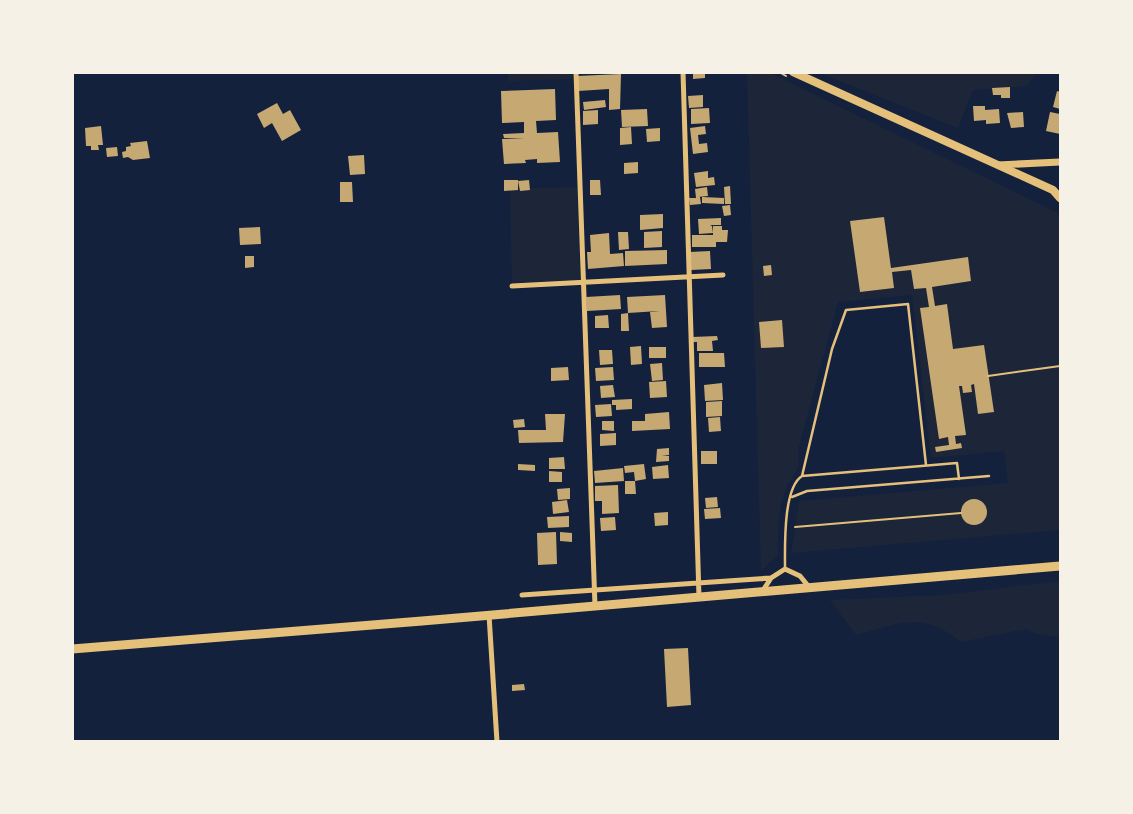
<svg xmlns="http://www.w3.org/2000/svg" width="1133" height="814" font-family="'Public Sans',sans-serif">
<rect width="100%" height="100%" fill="#14213d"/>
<path fill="#1d2539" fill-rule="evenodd" d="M508,73H573V79L508,81Z
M747,73H770L1060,214V530L791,553L799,501L1008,483L1004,451L931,458L912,295L838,302L798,450L799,466L787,486L781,504L778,526V555L761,571ZM884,217L891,268L967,257L971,281L914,289L911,270L892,272L894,288L860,292L850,222Z
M819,73H1037L1027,86L973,90L958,128Z
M577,187L580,280L512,283L510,189Z
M1060,581V637L1037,634L1026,629L961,642C922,610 900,623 856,635L830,600L945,595Z"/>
<path fill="#c6a872" d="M693,72H705V78L693,79Z
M621,74L620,109L609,110V89L578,91L577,76Z
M1010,87V98H1001V95H993L992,88Z
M555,89L556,120L536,121L537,133L558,132L560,162L537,163V159L525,160L526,163L504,164L502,139L525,138H504L503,134L524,133V122L502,123L501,91Z
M1057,91L1060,92V109L1053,107Z
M703,95V107L689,108L688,96Z
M605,100L606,107L584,110L583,102Z
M277,103L283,114L290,110L301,130L282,141L272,123L264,128L257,114Z
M973,106H985V110L999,109L1000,123L986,124V120L974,121Z
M709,108L710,123L691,124V109Z
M647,109L648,126L622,127L621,110Z
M598,110V124L583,125V111Z
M1023,112L1024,127L1011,128L1007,113Z
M1050,112L1060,114V134L1046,131Z
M101,126L103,145H98L99,150H91V146H86L85,128Z
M705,126L706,134L698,135L699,144L707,143L708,152L693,154L690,128Z
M631,127L632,144L620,145V128Z
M660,128V141L647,142L646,129Z
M147,141L150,158L133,160L128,157L123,158L122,152L126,151V147L131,146L130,143Z
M117,147L118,156L107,157L106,148Z
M364,155L365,174L350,175L348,156Z
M638,162V173L624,174V163Z
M708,171V178L714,177L715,185L696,187L694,173Z
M504,180H518V190L504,191Z
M529,180L530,190L520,191L518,181Z
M590,180H600L601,195H590Z
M340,182H352L353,202H340Z
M730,186L731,204H725L724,187Z
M707,187L708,196L698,197H700L701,204L690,205L689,198H696L695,189Z
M702,197L724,198V204L702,203Z
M730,205L731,215L724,216L722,206Z
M663,214V228L640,230V215Z
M884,217L891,268L968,257L971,281L932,287L935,306L947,304L953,349L984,345L994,412L978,414L974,384L971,385L972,392L963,393L962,386H959L966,435L955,436L956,444L961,443L962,448L936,452L935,447L949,445L948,437L939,439L920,308L929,307L926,288L914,289L911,270L892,272L894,288L860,292L850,221Z
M721,218V225H710L712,226L713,233L699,234L698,219Z
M713,226H722V230H728L727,242H716V247H692V235H713Z
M260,227L261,244L240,245L239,228Z
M662,231V247L644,248V232Z
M618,232H628L629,249L619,250Z
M609,233L610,254L623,253L624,266L588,269L587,252H591L590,235Z
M667,250V264L625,266V251Z
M710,251L711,269L691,270L690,252Z
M245,256H254V267L245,268Z
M771,265L772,275L764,276L763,266Z
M620,295L621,309L587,311L586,297Z
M665,295L667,327L652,328L650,312L659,311L628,313L627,297Z
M628,313L629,331H621V314Z
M608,315L609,328H595V316Z
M782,320L784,347L761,348L759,322Z
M717,336L718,340L712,341L713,351H697V342H692V337Z
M641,346L642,364L631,365L630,347Z
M649,347H666V358H649Z
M599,350H612L613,364L600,365Z
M699,353H724L725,367H699Z
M662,363L663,380L652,381L650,364Z
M568,367L569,380L551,381V368Z
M613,367L614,380L596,381L595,368Z
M666,381L667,397L650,398L649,382Z
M722,383L723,400L705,401L704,385Z
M613,385L615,397L601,398L600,386Z
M632,399V409L616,410V405H612V400Z
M722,401V416L706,417V402Z
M611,404L612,416L596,417L595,405Z
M669,412L670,429L632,431V421H645V414Z
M545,414H565L563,442L519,443L518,430H546Z
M720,417L721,431L709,432L708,418Z
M524,419L525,427L514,428L513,420Z
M602,421H614V431L602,430Z
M616,433V445L600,446V434Z
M669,448V455L662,456H669V461L656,462L657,449Z
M701,451H717V464H701Z
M564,457L565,469H549V458Z
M518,464L535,465V471L518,470Z
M644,464L646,479L635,481L634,472L625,473L624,466Z
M668,465L669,478L653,479L652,467Z
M623,468L624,481L595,483L594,471Z
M549,471L562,472V482H549Z
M625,481H635L636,494H625Z
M618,485L619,513L602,514V501H595V486Z
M570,488V499L558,500L557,489Z
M717,497L718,507L706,508L705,498Z
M961 512a13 13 0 1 1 26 0a13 13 0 1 1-26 0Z
M567,500L569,512L553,514L552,502Z
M720,508L721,518L705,519L704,509Z
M668,512V525L655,526L654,513Z
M569,516V527L548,528L547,517Z
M615,517L616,530L601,531L600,518Z
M556,532L557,564L538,565L537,533Z
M560,532L572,533V542L560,541Z
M688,648L691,705L667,707L664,649Z
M524,684L525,690L512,691V685Z"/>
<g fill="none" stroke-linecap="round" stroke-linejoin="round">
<path stroke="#e5c07b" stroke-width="2" d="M779,72L786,76
M988,376L1060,366
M795,527L961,513"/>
<path stroke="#e5c07b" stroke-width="2.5" d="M802,476L832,349L846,310L908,304L926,465
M792,497L807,491L989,476
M785,568C785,546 783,488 802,476L957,463L959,479"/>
<path stroke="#e5c07b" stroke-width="5" d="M576,72L595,606
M683,72L699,597
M512,286L723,275
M762,592L771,578
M522,595L771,578L785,569L800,576L809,587
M489,615L497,742"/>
<path stroke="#e5c07b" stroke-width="7" d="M998,165L1060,162"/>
<path stroke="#e5c07b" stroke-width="8" d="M793,72L1053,190L1060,198"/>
<path stroke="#e5c07b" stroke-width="9" d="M72,649L422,621L1060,566"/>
</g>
<rect width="1133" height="814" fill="none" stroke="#f6f1e7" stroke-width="148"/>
</svg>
